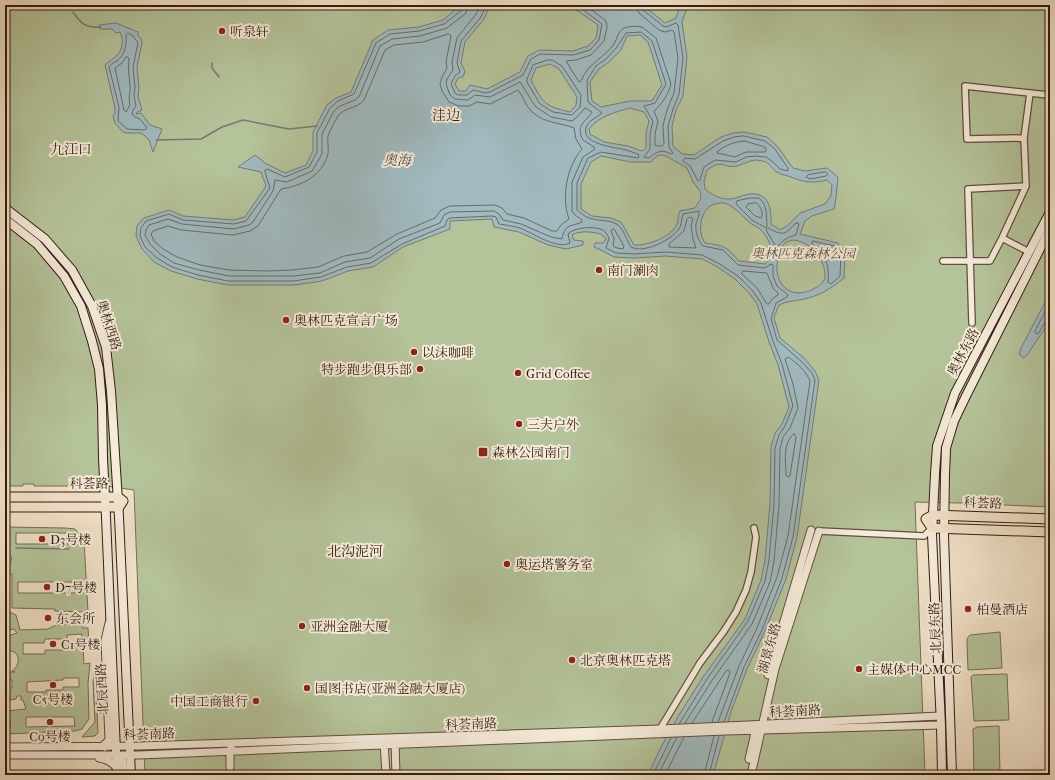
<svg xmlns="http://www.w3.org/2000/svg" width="1055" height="780" font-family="'IM FELL French Canon','Noto Serif SC',serif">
<rect width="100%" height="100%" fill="#f0e0c8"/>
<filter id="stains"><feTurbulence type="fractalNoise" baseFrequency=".005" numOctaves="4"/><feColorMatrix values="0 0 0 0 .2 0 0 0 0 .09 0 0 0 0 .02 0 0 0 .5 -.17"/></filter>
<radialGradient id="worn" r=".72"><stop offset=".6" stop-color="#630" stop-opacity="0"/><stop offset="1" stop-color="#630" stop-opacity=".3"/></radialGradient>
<path fill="#b5c39a" stroke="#747052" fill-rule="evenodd" d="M5,5H1050V507L959,503L915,502L925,775H145L134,490L93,484L92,486H34V484H23V486H5Z
M5,527L66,528L75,529L84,540L88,612L55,611V609L12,608V574H5L6,602H8L9,612L16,615L20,630L48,629L56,625L73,624L74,621L86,622V625H82L83,628H88L89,645L83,646L84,664L90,663L88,683L89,719L82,729L75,731L5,734V729H10V721H5V706L6,711L26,709L23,700H21V696H17L16,699L9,700L6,704H5V688H12V680L5,679V667L9,672H15L12,671C23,663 19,647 5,652V637L17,633L14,629L10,630L9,626L7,632L8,634L5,635V571C11,563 16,557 5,551ZM16,533H67L68,544H16ZM18,582H75V593H18ZM67,635L82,634V645H67V650H45V654H23V643H44L45,639H67ZM64,678H79V687H63V690H46V692H27V682L63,680ZM26,717H74L75,726L26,727Z
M1000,632L1002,668L968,670L967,643V639L970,635Z
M95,666L98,733L95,736L82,737L95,722L93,682Z
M1007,674L1009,720L974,721L971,677L973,675Z
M999,726L1000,775H974L973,729L977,727Z"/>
<path fill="#a0bac0" stroke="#747b77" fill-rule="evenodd" d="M461,5H490L484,19L465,42L461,63L465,71L463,77L458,78L455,84L459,91H466L470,85L487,89L520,72L528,56L539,50L573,51L588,46L596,38L598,25L575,9L572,5H607L615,7L626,5H643L665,23L676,18L680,5H688L682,22L687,57L683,96L676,110L672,126L673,146L682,154L694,155L721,137L733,133L744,132L767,137L777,146L793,168L805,171L827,168L838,177L836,198L834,209L812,216L805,221L800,234L838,243L845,253L844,278C832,288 819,296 804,299C795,301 787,301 779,305L774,318L780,338L804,358L815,371L819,380L797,537L786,579L765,631L747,669L731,712L713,775H648L661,747L679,715L703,677L745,619L761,580L765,560L770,504L771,447L775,433L782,424L789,407L778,365L769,342L757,304L749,293L735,279L716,266L702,259L665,256L634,258L614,257L603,251L594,247L595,243H603L606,239L601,234C592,232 581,230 572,235L574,240L583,241V245L566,249L548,245L519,232L494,227L492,219L450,221V229L403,247L373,267L348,271L322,281L294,285H228L197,279L171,271L154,262L142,249L136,236L137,226L144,218L169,210L183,216L234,220L245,217L266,186L261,172L238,167L255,155L265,163L285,173L306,165L313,151V132L327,105L336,98L351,92L373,40L388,30L419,27L443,20ZM640,35L648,42L662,85L652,101H630L601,107L592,101L590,82L599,69L609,62L621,50L627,36ZM550,64L559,69L577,97L576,105L570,112C544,106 543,103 531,80L536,68ZM630,108L644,112L649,121L646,133V148L642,151L628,146L604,142L590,134L589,129C599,116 616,112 630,108ZM661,155L666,156L687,168L693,182L700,191L701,198L695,208L680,211C678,215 678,223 676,226C669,238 646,246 634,245L621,222L611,218L592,216L581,209V184L591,162L601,156L631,162H651L657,156ZM755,160C773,161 767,167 779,173C781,175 785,175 788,176C803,182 811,184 827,180L832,185L831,196L825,204L800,213L787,226L780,230L771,224C771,209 770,192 749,194C743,195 737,198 731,199C721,200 712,195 705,189L704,181L707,170C724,158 722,169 737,166C744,164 748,161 755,160ZM725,203C735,207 741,215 749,222C752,225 756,226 759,228C767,235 772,246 772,256L765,264L739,261C726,246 725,246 705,243C697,232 700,208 715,204C718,203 722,203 725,203ZM792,240C809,240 826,260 825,277C824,283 819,286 815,288C791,302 772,284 778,258C780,253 780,248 784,244C786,242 790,241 792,240Z
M116,23L138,32V36L141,38L142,43L137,67L139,88L138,96L142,110L137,112L136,114L141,113L150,125L162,129L153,152L149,140L144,135L140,133H125L122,131L115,123L113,116L115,113V108L105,65C109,61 112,60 115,57C123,51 124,40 120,32L116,33L112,29H100L99,25Z
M1050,293V321L1027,355L1024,358L1019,354L1021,348Z"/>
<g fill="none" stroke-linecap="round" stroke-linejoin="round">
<path stroke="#696c65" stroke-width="1" d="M463,5L462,10L444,24L419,31L390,34L376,43L354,94L338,101L330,108L317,133V152L309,167L285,177L267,169L265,170V172L270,188L246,221L234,224L183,220L169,214L146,221L141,228L140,236L145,247L157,258L172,267L198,275L228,281H293L321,277L347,267L371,263L402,244L445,226L447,220L450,218L492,216L496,217L499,224C506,225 513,226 520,228C533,233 557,250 570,243L568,234C574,227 595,226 603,230C606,232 608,236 609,238L606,248L616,253L634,254L666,252L702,255L718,263L738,276L752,290L761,303L773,341L782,364L793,406L785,426L779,435L775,448L774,504L769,560L765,581L748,621L707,679L679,724
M468,5L466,13L447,28L420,36L392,39L380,46L359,97L355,100L340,106L334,111L322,134V154L312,171L287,182L275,180L273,191L253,222L249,225L234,229L182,224L168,219L149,225L146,230L145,235L150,244L160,254L174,263L199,270L229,276H293L320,273L345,262L370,258L399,239L440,223L444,215L450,212L494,211L499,214L503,220L521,224L551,237L562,239C565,223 571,227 582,222V220L575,215L572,211V182L583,157L595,149L594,147L583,140C575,125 586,122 592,112L585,108L576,118L572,121L551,117L535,106L520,82L490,97L475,95L468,100L455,99L450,95L446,84L447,79L453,70L452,62L457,38L476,14L481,5
M486,5L481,17L461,41L457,63L460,72L455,76L451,84L455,93L458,95H467L473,90L486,93L490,92L523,75L531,59L540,54L573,55L590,50L599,40L602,24L577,5
M585,5L606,21L607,27L604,41L591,55L576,60L566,61L579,82L581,81C588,63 604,58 614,44C617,39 618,31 624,28C629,26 637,26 642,27L656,38L671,84C669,94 661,105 654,111L658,121L655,134V145L657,146H662L664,144L663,125L668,107L674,93L678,58L674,32L672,30L665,32L659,30L639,13L636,5
M641,5L643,10L663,26L666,27L676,23L678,25L683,58L679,94L673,109L668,126L669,147L673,153L671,154C662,149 657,151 649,158L644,157L650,149V134L653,121L644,106L655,103L666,84L652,41L641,32L626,33L617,47L606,59L596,66L587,80L588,102L602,113C597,118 588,120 586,128C581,145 616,147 626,150C630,151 634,153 638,154L639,157L638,158L601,152L588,158L577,183V210C592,225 607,217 618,225C624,230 627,241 631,247C644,254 671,240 679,229C682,225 681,219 683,214L699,211C700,216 697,219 696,224C695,232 698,240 703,246L723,250L738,265L765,268L771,264L773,265V276L777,286L788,295L787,297L776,303L771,319L777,340L802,362L812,373L815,380L793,537L782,578L762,630L744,667L724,722
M128,33L133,36L138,43L133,67L135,87L134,96L136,106L133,110L132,114L135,117L140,119L147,128L145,130L127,129L118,121L119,107L109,67C112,63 113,63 117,61C125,55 127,44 126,35Z
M449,34L451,36L446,62L447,68L442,77L440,84L442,91L449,102L459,106H469L477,102L490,104L518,90C523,96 525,105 531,111C545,124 559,122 574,128L576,139L582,149C567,166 561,197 569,219L561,225L557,231H552L524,218L507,214L502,208L495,205L450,206L441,210L435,218L397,234L367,252L344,256L318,267L292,270L267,271L229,270L200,265L177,257L163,249L154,241L151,234L153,231L168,226L181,230L233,235L250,231L258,226L281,189C302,186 322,176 328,154C329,148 327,142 328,136C330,130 335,121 338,116C344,107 357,109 364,100L385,50L394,45L423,42Z
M126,57H128L129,59C128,68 129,76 130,85C131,92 128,97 130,105L126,112L124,110L115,68L122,63Z
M548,60H552L562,66L581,95L580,107L572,115L553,112L540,104L527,82V79L533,65Z
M744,136L765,141L774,148L788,168V171L780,169L773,162L766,157L755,156L746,157L736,162L715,160L704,167L700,180L698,181L690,166L683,161L685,158L695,159L723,141L734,137Z
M744,141L762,146L766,148V150L765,152H746L735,157L717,153L718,151C726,145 734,142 744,141Z
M826,172L828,174L826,176L810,179L806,177L808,175Z
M751,198H759C768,206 766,215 767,226L766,228L752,220L736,204L737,201Z
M756,203C761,206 764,214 761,218L755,216L746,207L748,204Z
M690,217L693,219L691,225L693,239L696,248L669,247V244L684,231L687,219Z
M796,223H798L799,224L796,235C788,237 783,240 778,246L775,245L766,230L768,228C783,236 785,235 796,223Z
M614,229L624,246L623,249L617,248L613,246L614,238L611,231Z
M813,241L835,246L841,254L840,276L831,284L828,282C830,264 825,256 812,244Z
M743,271L767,273L773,288L778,293V295L772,299L769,304H767L757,288L742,274Z
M1050,302L1035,331V333L1038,334L1045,322L1050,321
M794,434L796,437L790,476L788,477L786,475C786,463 782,443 794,434Z
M685,723L711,682L752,624L770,582L774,561L779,505L780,449L783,437L790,428L798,408L793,384L785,359L788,357C797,363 806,371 810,381L788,536L777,577L757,628L739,666L718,722
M692,723L726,671L729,670L730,673L712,722
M653,775L671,738
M658,775L677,737
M665,775L684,737
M704,775L714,736
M709,775L719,736"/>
<path stroke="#747b77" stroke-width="1.5" d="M73,12C81,24 86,28 101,27
M212,63V68L219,77
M156,140L201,139L222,127L243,120L289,129L317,126
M16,548L69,549"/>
<g stroke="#624e3a" stroke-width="8">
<path id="minor" d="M1024,138L1030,93
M1002,238L1026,186
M943,261H990L1002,238L1029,252
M972,323L968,189L1026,186L1024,138L967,139L965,86L1048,95
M819,531L924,536L932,528
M660,729L700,663L724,631L736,612L746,590L751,572L756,537L754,528
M230,767L231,775"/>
</g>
<g stroke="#624e3a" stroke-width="9">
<path id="tertiary" d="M768,675L811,530
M384,741L386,775
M395,741L396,775
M5,747L139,746H138L660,729L940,716
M105,747L103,746L109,740L105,640L109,623
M5,755H139L725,731L941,725
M117,755L123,761L124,775
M99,758C106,759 112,762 117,768
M749,759L756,728
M230,767V751L231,747
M751,775L775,669L819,531"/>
</g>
<g stroke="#321d0a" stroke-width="10">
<path id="secondary" d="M5,208L45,239L72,270L92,306L106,347L111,391L119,517L131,775
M5,219L37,244L64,276L81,306L92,341L99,369L102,405L103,458L106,517L117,775
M942,775L941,725L932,535L935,474L937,446L955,393L1050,212
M952,775L944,535L945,475L946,448L954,421L966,396L1050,229"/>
</g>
<g stroke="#321d0a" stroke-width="11">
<path id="primary" d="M5,497H118L123,501L119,507H5
M1050,519L933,515L926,519L932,528L1050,532"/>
</g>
<use href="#minor" stroke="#f5ebdb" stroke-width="5.5"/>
<use href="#tertiary" stroke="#f5ebdb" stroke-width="7"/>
<use href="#secondary" stroke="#f5ebdb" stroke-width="8"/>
<use href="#primary" stroke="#f0e0c8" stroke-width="9"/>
</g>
<g fill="#8f2418" stroke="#f5ebdb" stroke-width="1.5">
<circle cx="222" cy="31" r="4"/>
<circle cx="599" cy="270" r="4"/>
<circle cx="286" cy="320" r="4"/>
<circle cx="414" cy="352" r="4"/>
<circle cx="420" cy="369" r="4"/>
<circle cx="518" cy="373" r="4"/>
<circle cx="519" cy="424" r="4"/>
<rect x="478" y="447" width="10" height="10" rx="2"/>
<circle cx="42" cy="539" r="4"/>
<circle cx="507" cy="564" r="4"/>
<circle cx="47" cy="587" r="4"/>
<circle cx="968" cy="609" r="4"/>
<circle cx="48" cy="618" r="4"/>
<circle cx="302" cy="626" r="4"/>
<circle cx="53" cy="644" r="4"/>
<circle cx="572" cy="660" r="4"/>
<circle cx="859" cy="669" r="4"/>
<circle cx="53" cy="685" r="4"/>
<circle cx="307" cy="688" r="4"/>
<circle cx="256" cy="701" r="4"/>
<circle cx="50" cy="722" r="4"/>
</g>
<g text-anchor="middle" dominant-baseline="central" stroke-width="4" stroke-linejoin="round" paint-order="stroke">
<g font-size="13" fill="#321d0a" stroke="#f5ebdb" text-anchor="start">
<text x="230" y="31">听泉轩</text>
<text x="607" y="270">南门涮肉</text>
<text x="294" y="320">奥林匹克宣言广场</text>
<text x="422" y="352">以沫咖啡</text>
<text x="412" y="369" text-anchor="end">特步跑步俱乐部</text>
<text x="526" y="373">Grid Coffee</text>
<text x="527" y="424">三夫户外</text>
<text x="492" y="452">森林公园南门</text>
<text x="50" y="539">D3号楼</text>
<text x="515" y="564">奥运塔警务室</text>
<text x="55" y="587">D7号楼</text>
<text x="976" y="609">柏曼酒店</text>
<text x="56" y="618">东会所</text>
<text x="310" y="626">亚洲金融大厦</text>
<text x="61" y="644">C1号楼</text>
<text x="580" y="660">北京奥林匹克塔</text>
<text x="867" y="669">主媒体中心MCC</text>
<text x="315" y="688">国图书店(亚洲金融大厦店)</text>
<text x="53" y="699" text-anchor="middle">C5号楼</text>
<text x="248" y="701" text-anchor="end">中国工商银行</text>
<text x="50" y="736" text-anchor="middle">C9号楼</text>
</g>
<g font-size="13" font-style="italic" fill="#594f35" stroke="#f5ebdb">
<text x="803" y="253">奥林匹克森林公园</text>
</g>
<g font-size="13" fill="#321d0a" stroke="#f5ebdb">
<text transform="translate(109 325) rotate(72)">奥林西路</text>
<text transform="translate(963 352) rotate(-62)">奥林东路</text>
<text x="89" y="483">科荟路</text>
<text transform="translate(983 503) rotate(2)">科荟路</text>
<text transform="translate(935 628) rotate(-92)">北辰东路</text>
<text transform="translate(769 648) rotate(-74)">湖景东路</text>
<text transform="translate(102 689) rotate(-93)">北辰西路</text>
<text transform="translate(795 711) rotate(-3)">科荟南路</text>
<text transform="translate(471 724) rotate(-2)">科荟南路</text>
<text transform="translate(149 734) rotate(-2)">科荟南路</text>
</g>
<g font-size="14" fill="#321d0a" stroke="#f5ebdb">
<text x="446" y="115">洼边</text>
<text x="71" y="149">九江口</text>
<text x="355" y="551">北沟泥河</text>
</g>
<g font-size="14" font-style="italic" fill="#534c41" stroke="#f5ebdb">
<text x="397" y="160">奥海</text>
</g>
</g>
<rect width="1055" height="780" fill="none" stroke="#f0e0c8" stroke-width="20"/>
<rect x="6" y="6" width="1043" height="768" fill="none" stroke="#321d0a" stroke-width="2"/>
<rect x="10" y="10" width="1035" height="760" fill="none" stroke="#321d0a"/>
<rect width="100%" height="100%" filter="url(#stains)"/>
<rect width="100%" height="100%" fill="url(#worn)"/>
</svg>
